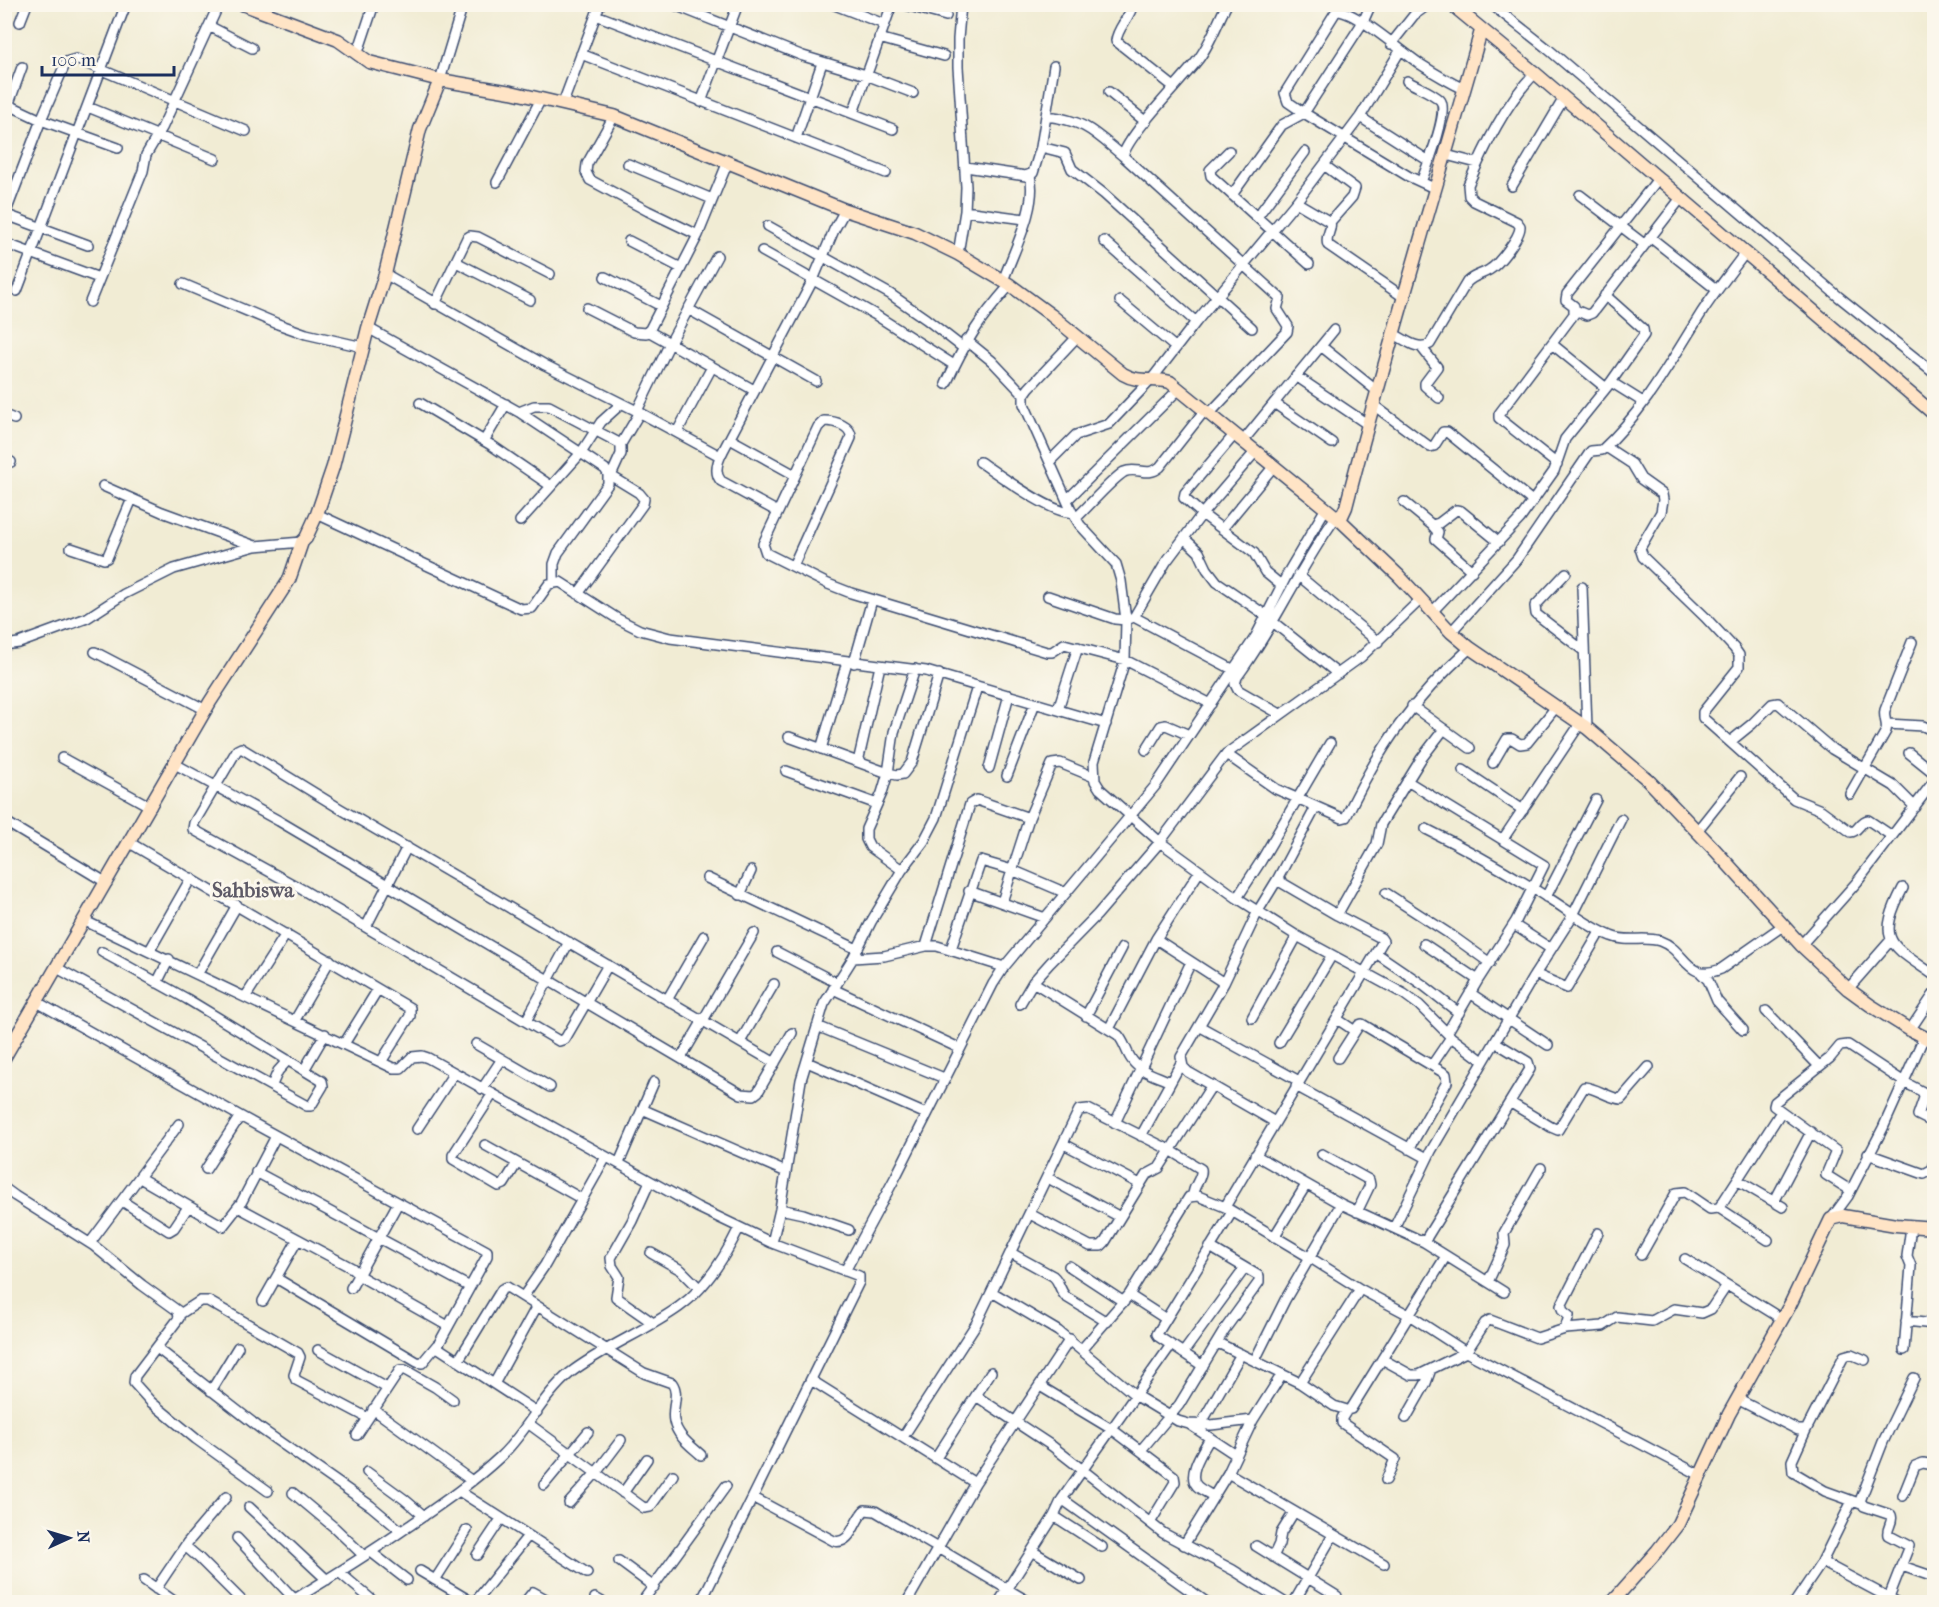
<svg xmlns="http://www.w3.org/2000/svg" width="1939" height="1607" font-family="'IM FELL French Canon',serif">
<rect width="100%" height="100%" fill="#fbf7ec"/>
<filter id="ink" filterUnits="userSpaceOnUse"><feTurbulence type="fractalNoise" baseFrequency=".0167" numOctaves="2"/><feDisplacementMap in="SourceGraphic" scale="12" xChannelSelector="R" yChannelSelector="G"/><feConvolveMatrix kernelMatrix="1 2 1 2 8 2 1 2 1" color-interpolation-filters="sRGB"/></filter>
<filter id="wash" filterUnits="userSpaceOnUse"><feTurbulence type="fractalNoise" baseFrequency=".008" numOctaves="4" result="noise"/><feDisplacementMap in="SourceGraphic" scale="24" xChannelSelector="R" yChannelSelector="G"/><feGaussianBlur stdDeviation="1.35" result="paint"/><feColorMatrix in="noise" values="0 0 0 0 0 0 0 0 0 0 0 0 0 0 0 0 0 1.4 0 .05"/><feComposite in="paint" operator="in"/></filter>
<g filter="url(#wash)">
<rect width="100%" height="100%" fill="#f1ecd4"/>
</g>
<g filter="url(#ink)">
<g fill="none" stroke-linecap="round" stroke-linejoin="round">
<g stroke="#3b4b70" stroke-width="12">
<path id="street" d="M672,4L803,56L866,75L913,93
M832,4L884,24
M902,4L946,16
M1133,4C1130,18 1117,28 1116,41L1174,87
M1491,4L1548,49L1839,297L1934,373
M596,15L893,129
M20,22L27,4
M209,26L252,48
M879,38L944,56
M1391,44L1414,15L1429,4
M581,54L886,173
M357,55L374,4
M440,80L463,4
M1407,81C1417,87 1432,92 1440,100C1450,110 1426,169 1421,182
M1109,92L1146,122
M701,102L738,4
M563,103L600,4
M9,105L41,120L118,148
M88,107L215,159
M853,113L892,4
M614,116L587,164L586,172L590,180L648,211L698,235
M1047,116C1086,121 1094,132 1123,156
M4,117L22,67
M1360,117L1429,161
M796,138L822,63
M1041,147L1065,153L1072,169L1104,194L1252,328
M1229,151L1210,170L1211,176L1309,264
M1446,155L1477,163
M628,164L712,199
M1324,165L1355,188L1352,197L1330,222
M966,167L1026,176L1033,173L1041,147L1054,66
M497,182L541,99
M1512,186L1564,98
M1436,189L1408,176L1304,113L1288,102L1285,93L1335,13L1338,11C1357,12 1402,52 1420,64C1434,73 1449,82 1464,89
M1232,195L1282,125L1304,113L1363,22L1371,4
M1580,195L1644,244
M1296,202L1330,222C1333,230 1324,236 1328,245L1405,298
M965,211L1025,219
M4,214L88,245
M4,217L41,120L66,62L76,59L246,131
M1257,217L1305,152
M768,226L890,294L926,319L962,347
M1650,237L1717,290
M629,241L681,268
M1104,241L1196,322
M4,243L99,278
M762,251L874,314L954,365
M958,254L965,211L966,187L958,67V39L961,4
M456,262L530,300
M385,274L545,365L637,411L720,456
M605,277L661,306
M1003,281C1013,252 1038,206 1030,176
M183,284L278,324L306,334L363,347
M17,291L126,4
M1120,301L1176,348
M90,302L143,171L146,155L162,128L219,4
M435,304L467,238L470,236L478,237L550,274
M587,308L634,332L646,333L650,329L698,235L727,164
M688,309L816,381
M1575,310L1587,315L1592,313L1681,198
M368,328L519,412L605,469L608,474V484L558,553L554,564V582
M648,331L754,390
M1394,334C1406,340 1417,351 1430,344L1467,282C1474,275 1481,275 1489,270C1498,265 1521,236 1520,226L1517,222L1474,201L1469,196L1468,185C1485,146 1505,104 1535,73
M1077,337L1029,388L1024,395V404L1072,512L1080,525L1116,564L1121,581L1126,620L1125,660L1094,762L1095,781L1100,789L1160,842L1237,898L1297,936L1404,994L1419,1005L1451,1037L1483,1061
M966,340L992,361L1024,395
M1552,344L1606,388
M1321,346L1377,391
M1422,348L1437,367L1425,383V386L1439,398
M1296,376L1367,424
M1611,382L1643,402
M946,384C965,342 979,320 1010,285
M420,403L491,445L551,486
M1274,403L1332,443
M1372,404L1430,447L1434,446L1443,432H1447L1532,501
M637,411L670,343L717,256
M519,412L534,406H549L621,444
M1210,413L1287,332L1288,326L1277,309L1280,298L1123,156C1128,135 1181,81 1197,61C1210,45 1217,23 1227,4
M4,415L14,419
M677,432L712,367
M1235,434L1185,493L1184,498L1202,514L1254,553L1265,572L1282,586
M730,439L795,475
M484,441L506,404
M1243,441L1334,330
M1606,447L1632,464L1641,479L1662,494L1663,500L1661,512L1640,548L1643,557L1705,617L1734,648L1739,655V667L1703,712V718L1794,799L1821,810L1851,832C1858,832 1860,821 1868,820L1892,836
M4,459L11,462
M1050,461L1076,435L1109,424L1151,380L1196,322L1296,202L1360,117L1400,51
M980,462C998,474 1053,515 1072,512
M1557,464L1499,418V414L1574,314V306L1566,300L1567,294L1658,179
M611,476L621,454V444L640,412
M103,486L162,512L255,546
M1067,500L1179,389
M1404,502L1432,525L1439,523L1456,510L1461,511L1499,542
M778,512L721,481C713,472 718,460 723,451L813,280L834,230L845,210
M317,514L521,609L532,608L549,584L560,582L618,619L640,630L670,638L926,671L1106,724
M1076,518C1088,507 1112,479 1124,472C1137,466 1147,478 1160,467L1205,410
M520,521L581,453L601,422L621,404
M1432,525L1438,532L1436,539L1472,571
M1222,529L1274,466
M1184,538L1199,552L1207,569L1217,582L1267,616
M71,548L104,559L107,558L132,499
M793,566L851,438C852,426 835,421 824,421L818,427L763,544L766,553L828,584L851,593L1047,652H1052L1064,644L1125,660L1211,704
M1566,573L1535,606L1536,614L1584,651
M1298,575L1378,642
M1582,587L1587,728
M578,594L643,504L644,499L639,493L608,474
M1048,596L1115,619L1126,620L1134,617L1166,562L1202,514L1256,451
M1432,612L1520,519L1554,471L1565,439L1611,382L1644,335L1643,329L1605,295
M1134,617L1234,670
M1273,622L1338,674
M1451,632L1517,559L1591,451L1602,450C1645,410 1671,361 1702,312C1715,292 1731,272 1745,253
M4,645L19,643L87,618L124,594L174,569L255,546L302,542
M95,652L206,710
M854,663L872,600
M1412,706L1470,748
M1058,709L1078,647
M1280,714L1238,690L1235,684L1237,677C1275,626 1299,568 1336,517
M1887,724L1923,726L1934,731
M789,737L888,773L897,775L903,774L912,762L939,674
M1731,741L1752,724L1772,704L1778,703L1832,749L1894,786L1915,807
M821,749L847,662
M1146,750L1161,726L1166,725L1189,735
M1909,753L1934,773
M1226,754L1276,789L1342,818L1346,817C1380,746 1412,700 1470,648
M62,758L151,807
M858,762L880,666
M1493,763L1507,739H1512L1520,744L1527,743L1556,707
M175,764L279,821L741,1094L754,1095L758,1092L792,1033
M989,768L1009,695
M1463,770L1523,810
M786,771L877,804
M1007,776L1035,703
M1407,781L1544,865L1516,921L1478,980L1447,1033
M1850,794L1886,731C1888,723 1883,718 1885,710L1912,642
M4,821L107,883
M1426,829C1467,849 1506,871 1545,896C1567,909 1586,926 1611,936C1627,943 1644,936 1660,941C1686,950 1686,983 1721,969L1784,925
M1697,831L1740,777
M1503,839L1580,724
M130,843L410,1008V1016L381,1062
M902,870L870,847L866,839V829L882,793L888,773L894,732L915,669
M707,878L857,949
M1903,888C1875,942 1891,945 1934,975
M969,891L1045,918
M1386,893L1451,935L1490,963
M740,895L751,871
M1546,897L1596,800
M1237,898L1261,861L1330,743
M1002,902L1029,818L1052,764L1060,763L1094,777
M1337,915L1377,844L1381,824L1421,759L1444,729
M85,921L393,1068H401L412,1057L422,1056L428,1058L697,1207L772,1243L859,1276V1282L701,1602
M1514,925L1551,949
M366,927L407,847
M1156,939L1224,983
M1424,944L1478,980
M1801,945L1857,882L1934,781
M926,946L970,804L977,800L1029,818
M951,949L981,861L1012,870L1066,893
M150,950L191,878
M777,952L837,983
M1376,953L1423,985L1459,1013
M853,958L884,956L926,946H937L1004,967
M608,965L565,1039L559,1041L303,890L196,831L193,829L194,823L237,750L241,748L339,808L775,1063
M57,968L307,1106H311L323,1086L322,1081L187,999L102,952
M198,973L237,905
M1701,973L1708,980L1717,1001L1743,1030
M1535,974L1567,988L1600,932
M1033,982L1118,1035C1125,1043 1126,1052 1132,1060C1140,1072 1158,1076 1170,1082
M157,983L169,959
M833,989L959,1048
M1848,989L1891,940
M1470,993L1548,1045
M246,996L286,934
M667,1000L704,936
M37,1002L240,1116L487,1251V1256L437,1347L537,1412
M1020,1004L1033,982L1050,963L1097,915L1160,842L1226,754L1361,657L1421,599
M1766,1011L1819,1066
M1086,1016L1122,948
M1252,1018L1297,936
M1337,1019L1355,1031
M295,1020L330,960
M526,1021L569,942
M817,1026L944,1078
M1199,1026L1299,1081
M1109,1029L1156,939L1199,872
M1910,1030L1934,994
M740,1042L774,984
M1279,1043L1332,955
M344,1044L378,989
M476,1044L550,1087
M681,1058L754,933
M1338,1058L1359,1025L1362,1024L1446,1074L1447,1082L1409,1149
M807,1062L926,1114
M1432,1065L1451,1037
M304,1070L325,1034
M272,1085L278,1071L288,1060
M1296,1086L1427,1158
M482,1089L502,1059
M492,1095L453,1155V1159L499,1186L504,1184L517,1163
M1511,1103L1551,1127L1558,1130L1584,1087C1597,1088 1608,1098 1621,1099L1649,1067
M642,1109L786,1172
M1275,1122L1188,1072L1183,1067L1181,1057L1224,983L1258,911L1277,880L1316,807
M1115,1123L1191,962
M417,1129L454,1073
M1141,1136L1181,1063
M1064,1144L1140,1184
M485,1145L582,1199
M1322,1154L1369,1180L1370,1185L1357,1212
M1868,1154L1924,1174L1933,1169L1934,1165
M1255,1155L1341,1204L1424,1242L1504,1292
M619,1163L654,1082
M206,1169L240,1116
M256,1172L470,1287
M140,1178L223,1226L241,1203L276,1136
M1048,1178L1120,1217
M1737,1180L1783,1207
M650,1181L632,1221L611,1258L612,1266L619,1277L616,1297L653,1323
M4,1188L15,1196L94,1246L142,1285L178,1311L179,1318L135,1376L134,1383L151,1402L196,1439L268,1491
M1850,1190L1826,1175L1836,1151L1774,1106L1775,1102L1830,1058L1840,1046L1848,1045L1904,1082L1923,1092L1924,1098L1918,1115L1934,1123
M122,1201L169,1231L174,1228L188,1207
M1774,1202L1811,1132
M238,1207L352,1268L363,1278L448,1326
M1225,1207L1383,941L1381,938L1337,915L1277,880
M1719,1208L1768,1240
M780,1209L803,1214L849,1230
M1030,1214L1090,1246H1101L1105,1242L1146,1175L1159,1168L1212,1085
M1831,1219L1848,1196L1883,1128L1924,1037
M1394,1228L1431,1151L1532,979L1573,915L1621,819
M1274,1237L1306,1185
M1424,1242L1530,1069L1528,1062L1495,1042
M90,1243L179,1124
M772,1243L780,1209L801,1080L824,1004L853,958L871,922L902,870L924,841L936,818L977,687
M651,1253L681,1270L699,1288
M1011,1253L1053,1276C1060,1282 1059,1290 1066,1297L1107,1322
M1641,1255L1676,1193L1685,1192L1710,1209L1719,1208L1781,1112
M1685,1259L1782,1319
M1069,1266L1124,1302
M845,1271L896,1176L993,984L1004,967L1156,785L1256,636L1290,569L1326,508
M276,1278L417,1362L422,1363L437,1345
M1488,1282L1505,1245L1504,1233L1541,1168
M351,1288L398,1203
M992,1292L1058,1331L1135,1395L1178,1421L1189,1424L1211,1425L1253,1420
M1129,1295L1166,1319
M523,1297L545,1265L606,1157
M263,1301L298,1239
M180,1314L200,1301H208L298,1353L300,1357L294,1375L296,1380L368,1418
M1906,1321L1934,1324
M1565,1329L1569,1316L1563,1311L1561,1306L1598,1233
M1218,1343L1300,1383L1334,1406L1347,1410L1351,1409L1446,1256
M157,1348L261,1429L371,1506L401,1531
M1082,1349L1129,1295L1189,1197L1198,1196L1225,1207L1309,1257L1360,1289L1409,1315L1466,1352L1700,1475
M318,1350L387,1388
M1904,1350L1911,1266L1907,1256L1911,1227
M1183,1353L1245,1268
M1382,1359L1411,1375H1419L1466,1352L1485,1323L1490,1320L1537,1338L1565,1329L1603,1326L1617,1317L1652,1321L1674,1309L1702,1313L1711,1309L1727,1285
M1255,1360L1285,1300L1341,1204
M458,1361L502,1289L507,1287L644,1373L672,1383C680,1394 671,1408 674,1421C677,1436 690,1445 701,1455
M1203,1366L1159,1337L1157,1334L1232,1212
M811,1380L975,1483
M1300,1383L1360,1289
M494,1384L537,1306
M1040,1386L1113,1430L1174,1476L1175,1482L1150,1523
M211,1391L238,1347
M976,1396L1052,1446L1163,1533L1233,1570L1284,1602
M1737,1399L1798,1430H1806L1844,1356L1851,1354L1865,1360
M373,1409L472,1481
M1347,1410L1342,1418V1423L1395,1459L1386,1480
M1406,1418L1426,1383L1431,1369
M529,1424L644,1508L650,1507L673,1475
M1189,1424L1236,1455
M1201,1424L1241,1354
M1806,1430L1792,1461L1793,1472L1825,1491L1861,1504
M357,1435L400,1370H405L435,1387L453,1400
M903,1437L976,1324L1079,1110L1088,1109L1170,1150L1201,1169C1203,1178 1193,1185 1193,1195
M1210,1438C1204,1449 1186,1474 1197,1486C1201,1490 1208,1493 1213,1496
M1141,1450L1179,1405L1225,1329L1259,1282V1276L1210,1247
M936,1458L991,1372
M367,1472L404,1499L424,1516
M1228,1473L1384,1564
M544,1485L588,1432
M459,1491L587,1573
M293,1493L335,1528L364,1556
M623,1493L647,1459
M1903,1496L1915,1466L1923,1463L1934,1465
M754,1498L834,1541C852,1545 854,1519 865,1510L875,1511L1029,1602
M1062,1499L1206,1602
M569,1503L596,1473L621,1440
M249,1507L327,1580
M1054,1516L1102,1547
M237,1538L297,1602
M1184,1545L1228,1473L1253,1420L1282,1374
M185,1546L199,1558L243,1602
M1256,1546L1337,1596V1602
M1032,1551L1081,1580
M371,1552L407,1580
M477,1555L501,1519
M1273,1557L1279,1544L1281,1533L1294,1512
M619,1561L654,1587
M1822,1562L1897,1602
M1902,1566L1934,1577
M420,1571L472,1602
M339,1572L373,1601
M144,1580L175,1602
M435,1580L467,1530
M156,1589L187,1543L226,1497
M595,1598L602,1602
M290,1602C330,1578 370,1553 409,1526C441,1504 472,1483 500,1457C526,1433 542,1396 570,1373C604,1347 644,1332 679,1307C706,1288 725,1257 739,1228
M475,1602L528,1536
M525,1602L533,1592L551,1602
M642,1602L726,1486
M907,1602L975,1483L1070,1339
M999,1602L1054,1516L1062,1499L1171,1345
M1294,1602L1333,1535
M1795,1602L1822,1562L1852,1501
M1887,1602L1909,1546L1888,1535C1886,1528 1894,1522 1891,1515L1864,1506L1860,1501L1883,1442L1914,1378
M1933,1602L1934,1596"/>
</g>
<g stroke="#3b4b70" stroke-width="15">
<path id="secondary" d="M242,4L338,40L369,62L440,80L511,92L614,116L845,210L915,233L958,254L1010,285L1051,315L1123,374C1140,384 1153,377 1170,382L1340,520L1399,576L1451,632L1470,648L1587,728L1648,780L1715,850L1801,945L1848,989L1870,1005L1910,1030L1934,1042
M1451,4L1535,73L1934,414
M1340,520L1346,507C1387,347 1436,189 1481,31
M4,1058L210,702L289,580L302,542L306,538L317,514L333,467L368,328L385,274L420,129L440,80
M1612,1602L1657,1551L1678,1524L1729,1414L1790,1305L1831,1219L1843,1216L1896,1225L1934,1228"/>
</g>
<use href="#street" stroke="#fff" stroke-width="9"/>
<use href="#secondary" stroke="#ffe4c6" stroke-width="12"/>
</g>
</g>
<g text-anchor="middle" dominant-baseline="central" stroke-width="6" stroke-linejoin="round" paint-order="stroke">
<g font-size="21" font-weight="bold" fill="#5e5a67" stroke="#fbf7ec">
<text x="253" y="890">Sahbiswa</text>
</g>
</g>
<rect width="1939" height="1607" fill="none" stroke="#fbf7ec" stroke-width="24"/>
<g transform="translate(69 1538) rotate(86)" stroke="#fbf7ec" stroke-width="4.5" paint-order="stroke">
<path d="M0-4.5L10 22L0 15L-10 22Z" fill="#1b2f5e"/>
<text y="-9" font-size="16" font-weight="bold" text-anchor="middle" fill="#1b2f5e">N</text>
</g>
<path d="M42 66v9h132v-9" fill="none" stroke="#1b2f5e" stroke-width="3"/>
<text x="51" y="66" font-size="18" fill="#1b2f5e" stroke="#fbf7ec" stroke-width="4.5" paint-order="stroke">100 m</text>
</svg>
